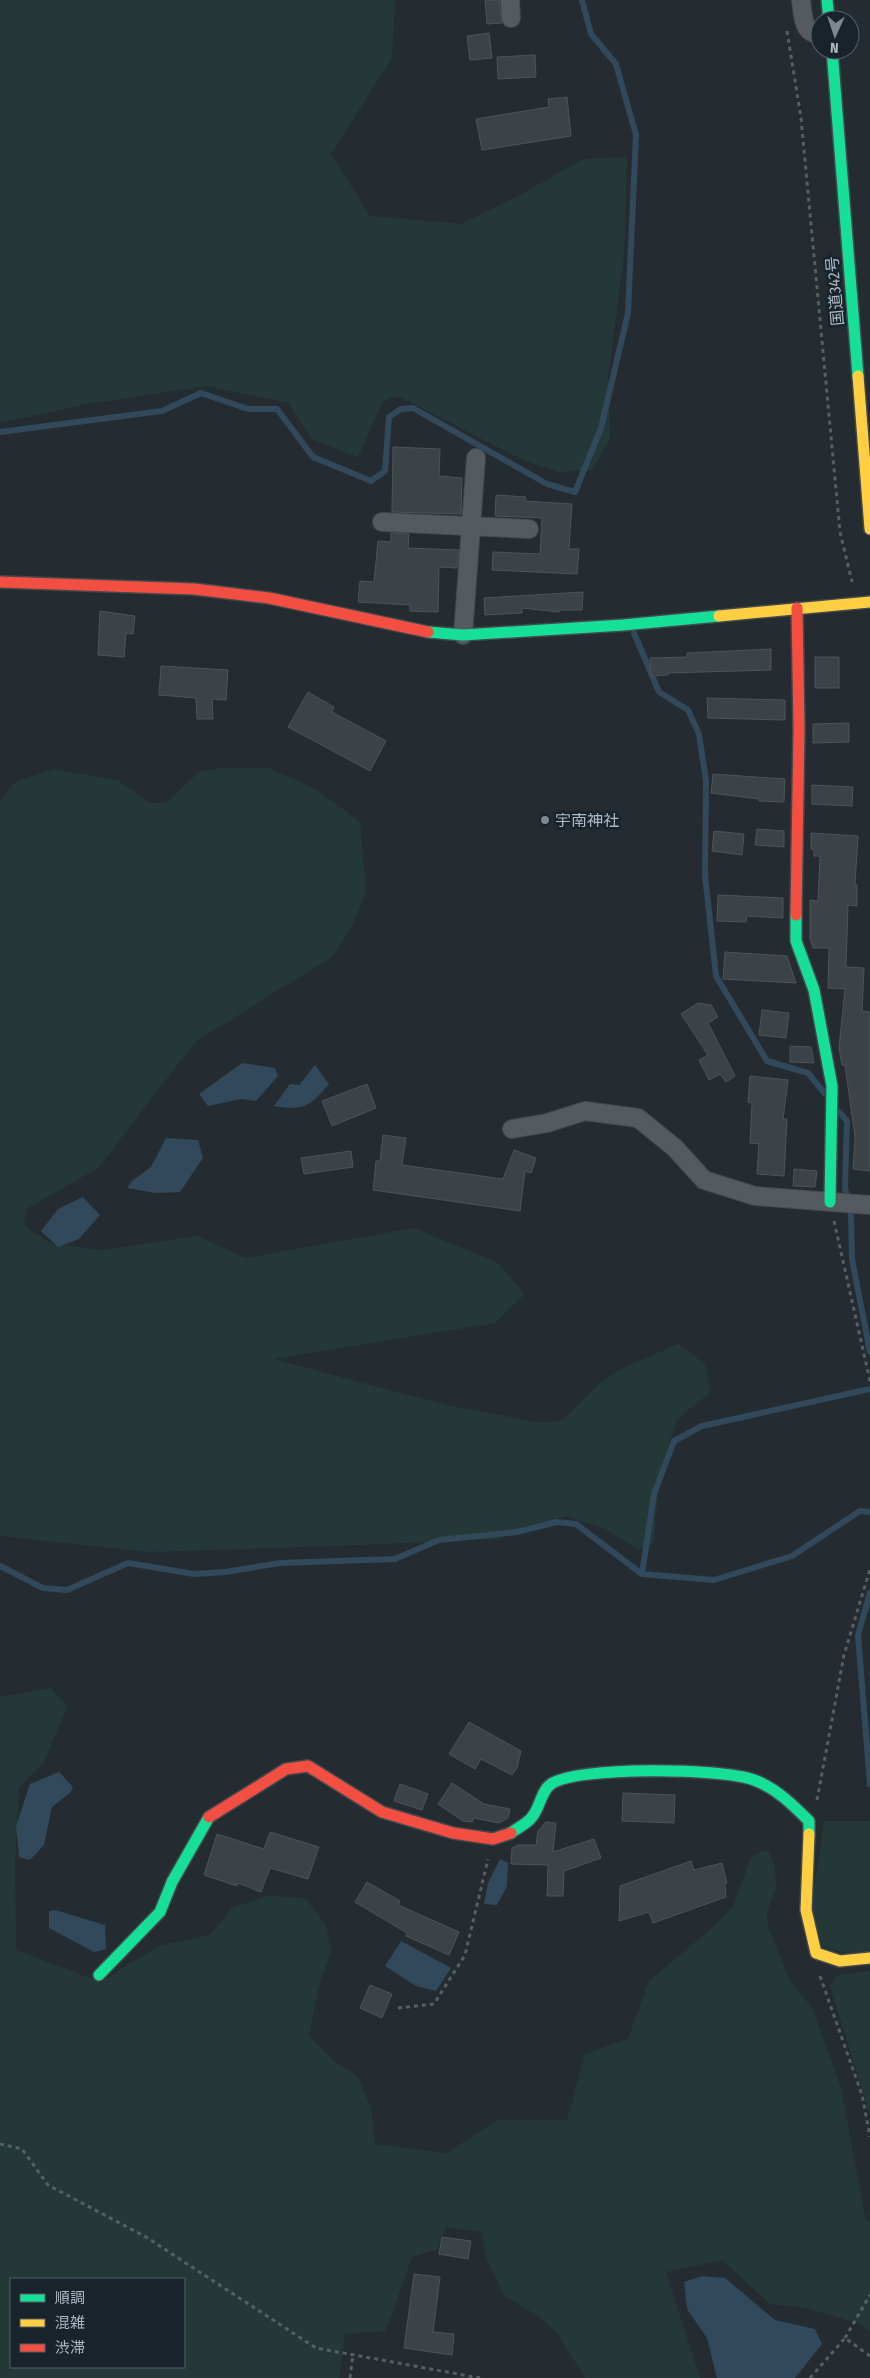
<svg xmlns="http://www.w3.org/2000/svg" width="870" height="2378" font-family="'Fira Sans Condensed','Noto Sans JP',sans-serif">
<rect width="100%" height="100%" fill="#242c31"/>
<path fill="#243937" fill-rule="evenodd" d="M0,0H395L392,58L331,154L370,216L461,224L522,194L583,159L627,157L624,257L608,377L610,440L592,470L559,472L523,460L398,396L383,401L358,457L311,439L289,403L206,386L87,404L0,423Z
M223,768H268L317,790L360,822L366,892L354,922L333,956L195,1042L98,1168L26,1209L24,1218L27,1228L52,1244L103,1250L197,1236L245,1258L414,1228L498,1263L525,1294L495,1323L273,1359L446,1405L542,1423L563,1420L598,1385L621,1369L678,1344L705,1364L711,1392L677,1419L661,1468L653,1544L638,1550L604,1528L565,1516L499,1539L332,1546L150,1552L0,1536V802L15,782L54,769L119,781L150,803H166L199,772Z
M51,1688L67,1706L44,1762L19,1787L15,1864L16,1950L101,1982L158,1946L210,1935L233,1907L268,1896L305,1898L326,1925L331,1951L318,1989L309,2036L334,2061L357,2076L371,2107L375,2144L446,2153L498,2120H567L585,2054L628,2039L649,1981L714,1926L733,1906L751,1858L761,1851L770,1852L775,1868L776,1888L767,1912L768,1927L788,1977L813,2010L841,2088L865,2216L870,2223V2331L860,2324L807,2308L770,2304L722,2260L666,2272L700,2378H585L557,2333L538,2316L504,2295L487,2259L481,2232L446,2227L436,2250L412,2257L386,2331L345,2334L339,2378H0V1697ZM11,2279H184V2367H11Z
M824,1821H870V1950L856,1955L823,1947L811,1911Z
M870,1971V2115L830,1985L837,1975Z"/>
<path fill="#31495a" d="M242,1063L275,1068L278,1076L256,1101L241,1099L208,1106L199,1094Z
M315,1065L329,1084C309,1107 304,1111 274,1106L290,1084L299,1085Z
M166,1138L198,1140L203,1158L180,1192L155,1193L127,1188L132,1181L151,1167Z
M83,1197L100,1215L79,1239L58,1247L41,1231L58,1209Z
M59,1772L73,1787L70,1793L52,1807L44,1845L30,1860L19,1857L16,1826L30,1784Z
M500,1859L508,1863L507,1886L497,1905L484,1904L488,1883Z
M55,1910L105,1925L106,1949L94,1952L49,1928V1911Z
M401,1941L451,1968L436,1991L416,1986L385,1966Z
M702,2276L725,2278L775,2320L815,2329L822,2344L795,2378H717L707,2338L687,2309L684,2282Z"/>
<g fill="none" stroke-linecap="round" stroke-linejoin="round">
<path stroke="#31495a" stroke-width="6" d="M0,432L162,411L201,393L248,409H277L313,457L371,481L385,471L389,417L401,409L413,408L547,484L575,492L601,428L628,313L636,135L616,64L591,34L582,0
M634,633L659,692L688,710L699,734L706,781L705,875L716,976L767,1061L808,1073L825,1094
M839,1112L847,1121L845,1188L851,1216L852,1259L870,1352
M0,1566L43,1588L67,1590L128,1563L194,1574L225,1572L280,1563L395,1559L439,1540L517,1532L557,1522L576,1524L642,1574L714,1580L792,1556L860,1511L870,1512
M642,1574L654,1494L674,1441L702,1426L870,1389
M870,1593L858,1635L870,1784"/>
</g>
<path fill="#3c4347" stroke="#4c545a" d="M485,0H499L502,23L487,24Z
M489,33L492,58L470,60L467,36Z
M535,55L536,77L498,79L497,57Z
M567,97L571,136L482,150L476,119L549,107L548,99Z
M393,447L440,449L439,476L462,478L461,514L392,512Z
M496,495L526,497L525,501L572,504L569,549H579L577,574L492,570L493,552L540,554L542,518L495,516Z
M391,533L409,534L408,548L459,550L457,568L439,567L438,612L410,611V605L358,602L360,581L374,582L378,541L391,542Z
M583,592L582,610H560L559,612L522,608V613L485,615L484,598Z
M100,611L135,616L133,634L126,633L124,657L98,655Z
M771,649V670L668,673V675L651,676L650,658L687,657V653Z
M815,657H839V688H815Z
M161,666L228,670L226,700L212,699L213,719H197L196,698L159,695Z
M308,692L334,707L332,712L386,741L370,771L288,727Z
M707,698L785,700V720L708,718Z
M849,723V742L813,743V724Z
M713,774L785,779L784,802L759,801V799L711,793Z
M812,785L853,787L852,806L812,804Z
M757,829L784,831V847L755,845Z
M714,831L744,834L742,855L712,851Z
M811,833L858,836L855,885H857V906L848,905L846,967L864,968L862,1011L870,1012V1171L853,1169L855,1137L845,1065H842L839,1048L845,989L828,988L829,948H813L810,939V900L818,901L820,856H814V850L811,849Z
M718,895L783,898V918L747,916L746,922L717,921Z
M725,952L787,956L796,983L723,979Z
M698,1003L711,1005L718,1017L708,1023L735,1076L726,1082L720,1074L709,1080L699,1060L708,1055L681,1014Z
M762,1010L789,1013L786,1038L759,1035Z
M790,1046L811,1047L814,1063L790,1062Z
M750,1076L788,1080L783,1119H787L784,1176L757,1174L759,1144L750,1143L752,1103L748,1102Z
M367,1084L376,1108L332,1126L322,1101Z
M383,1135L406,1138L402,1165L503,1179L514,1150L536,1158L531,1173L525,1171L520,1211L373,1190L376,1161H380Z
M351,1151L353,1167L304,1174L301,1158Z
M794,1169L817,1171L815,1187L793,1186Z
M469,1722L521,1751L517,1768L512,1775L481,1759L475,1769L449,1754Z
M452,1783L484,1804L510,1809L508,1818L499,1823L474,1818L472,1822L463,1821L438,1804Z
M400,1784L428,1794L422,1810L394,1801Z
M623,1793L675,1795L674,1823L622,1821Z
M546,1822L556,1823L553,1852L594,1839L601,1858L564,1871L563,1896H547L548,1865L511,1864L512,1848L518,1845H536L538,1831Z
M270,1832L319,1847L308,1879L270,1868L261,1892L238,1883L237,1886L204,1875L217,1834L264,1849Z
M691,1861L694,1870L722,1863L727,1883H725L726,1897L653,1923L649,1912L619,1921L620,1886Z
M367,1882L400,1901L398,1905L459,1932L449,1955L406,1936L407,1933L355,1902Z
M370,1985L392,1994L382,2018L360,2008Z
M442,2237L471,2241L468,2259L439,2254Z
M414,2274L440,2277L433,2332L454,2334L452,2355L404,2348Z"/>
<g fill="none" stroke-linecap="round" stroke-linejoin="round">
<g stroke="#42484c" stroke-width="20">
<path id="street" d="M510,0L511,18
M801,0C803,14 802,34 820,34
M382,522L529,529
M463,635L476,458
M512,1129L547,1123L585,1111L638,1118L675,1148L704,1180L755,1196L870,1205"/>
</g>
<g stroke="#42484c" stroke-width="14">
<path id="fast" d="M827,0L829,20
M832,50L858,376
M428,632L463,635L623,625L719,616
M796,915V941L814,990L832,1086L830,1202
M511,1833C517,1828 527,1824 532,1817C540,1808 541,1791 551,1784C577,1766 722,1768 754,1780C776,1788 793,1805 809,1821V1834
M99,1975L160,1912L172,1882L209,1817"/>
</g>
<g stroke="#42484c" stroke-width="14">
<path id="slow" d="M858,376L870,529
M719,616L870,602
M809,1834L806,1910L816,1953L840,1961L870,1958"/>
</g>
<g stroke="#42484c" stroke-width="14">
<path id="jam" d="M0,582L194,589L269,598L428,632
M796,915L799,729L797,608
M209,1817L286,1769L308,1766L382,1812L453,1833L493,1839L511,1833"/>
</g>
<path stroke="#585f63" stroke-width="3" stroke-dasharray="4 4" stroke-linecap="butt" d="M787,31L801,118L840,532L852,582
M834,1221L870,1381
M817,1800L844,1655L870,1569
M820,1976L862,2095L870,2137
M398,2008L434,2004L465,1955L488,1859
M0,2144L22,2149L48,2185L146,2237L316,2348L480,2378
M845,2338L870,2295
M350,2378L353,2354
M810,2378L845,2338L870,2356"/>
<use href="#street" stroke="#545a60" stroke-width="18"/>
<use href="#fast" stroke="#16e098" stroke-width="11"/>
<use href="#slow" stroke="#ffcf43" stroke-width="11"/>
<use href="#jam" stroke="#f24e42" stroke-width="11"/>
</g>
<circle fill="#7d8891" stroke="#18232b" stroke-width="2" cx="545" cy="820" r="5"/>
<g text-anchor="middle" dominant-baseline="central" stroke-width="5" stroke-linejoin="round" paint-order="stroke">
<g font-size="16" fill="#adbac4" stroke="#18232b">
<text transform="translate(835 291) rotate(-95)">国道342号</text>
</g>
<g font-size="16" fill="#adbac4" stroke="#18232b" text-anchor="start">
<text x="555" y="820">宇南神社</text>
</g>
</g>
<rect x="10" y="2278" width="175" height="90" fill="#18232b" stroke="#545f68"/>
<rect x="20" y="2294" width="25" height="8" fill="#16e098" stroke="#545f68"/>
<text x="55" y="2303" font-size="15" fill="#adbac4">順調</text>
<rect x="20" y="2319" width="25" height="8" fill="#ffcf43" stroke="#545f68"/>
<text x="55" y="2328" font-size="15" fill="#adbac4">混雑</text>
<rect x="20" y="2344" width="25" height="8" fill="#f24e42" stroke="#545f68"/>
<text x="55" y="2353" font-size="15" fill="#adbac4">渋滞</text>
<g transform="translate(835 35) rotate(183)"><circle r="24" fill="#18232b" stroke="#545f68"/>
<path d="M0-4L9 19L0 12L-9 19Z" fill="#7d8891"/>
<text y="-8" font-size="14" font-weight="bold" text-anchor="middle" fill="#adbac4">N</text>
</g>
</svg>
